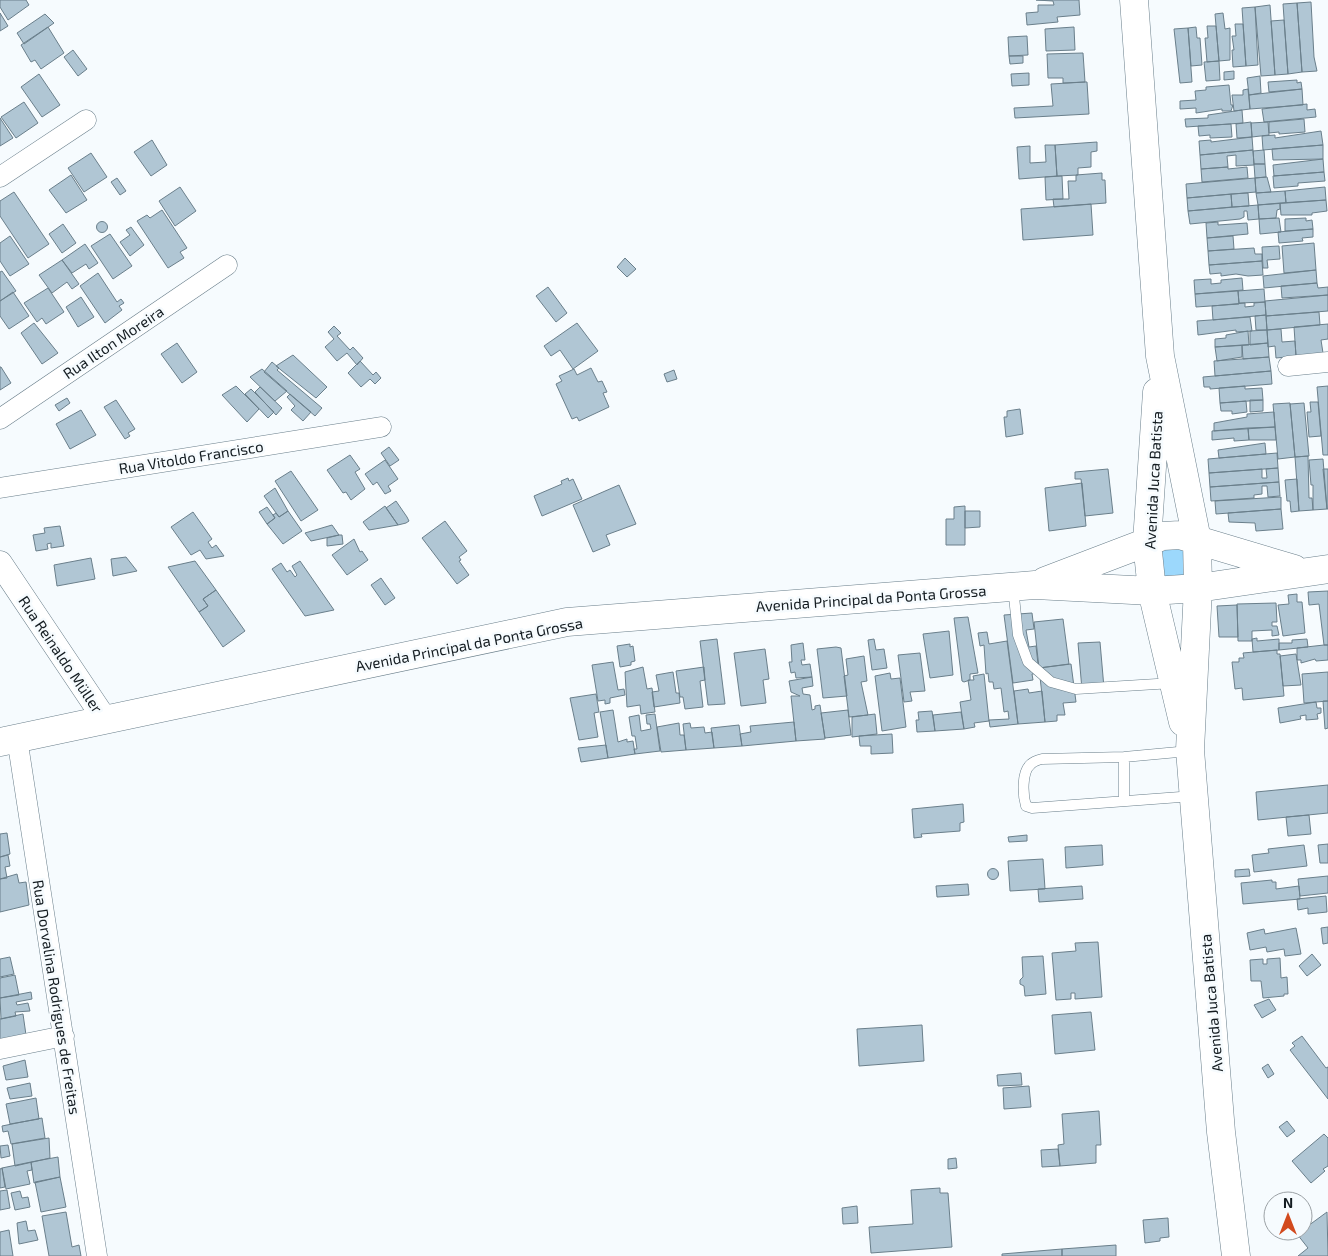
<svg xmlns="http://www.w3.org/2000/svg" width="1328" height="1256" font-family="'Exo 2',sans-serif">
<rect width="100%" height="100%" fill="#f6fbfe"/>
<path fill="#9cd8fc" d="M1183,545L1187,578L1162,580L1158,550Z"/>
<path fill="#b0c6d4" stroke="#6a7f8b" d="M0,0H26L29,5L8,20L0,7Z
M1036,0H1079L1080,15L1057,17L1058,22L1027,25L1026,13L1038,12V5H1054L1053,1Z
M1311,2L1314,57L1317,71L1302,72L1297,3Z
M1297,3L1302,72L1288,74L1283,4Z
M1270,5L1275,75L1261,76L1255,7Z
M1255,7L1258,65L1246,66L1242,8Z
M0,13L8,26L0,31Z
M1223,13L1225,29L1230,28V60L1219,61L1215,14Z
M45,14L54,23L24,44L17,33Z
M1284,20L1288,74L1275,75L1271,21Z
M1235,24H1243L1246,66L1233,67L1232,50H1234L1232,36H1236Z
M1207,26H1216L1219,61L1207,62L1205,38H1208Z
M48,27L64,53L41,69L35,60L31,62L21,45Z
M1074,27L1075,50L1046,51L1045,29Z
M1196,27L1197,38H1200L1202,65L1191,66L1188,28Z
M1188,28L1192,82L1180,83L1174,29Z
M1027,36L1028,55L1009,56L1008,37Z
M73,50L87,69L78,76L64,57Z
M1083,53L1085,82L1063,83V78H1048L1047,54Z
M1009,56H1023V63L1010,64Z
M1219,61L1220,80L1206,81L1204,62Z
M1234,71V79L1224,80V72Z
M1029,73V85L1012,86L1011,74Z
M39,74L60,105L42,117L21,87Z
M1260,76L1261,93L1249,95L1247,78Z
M1297,80V83L1301,82L1302,89L1269,92L1268,82Z
M1085,82H1087L1089,114L1015,118L1014,108L1053,106L1051,84Z
M1229,85L1231,105H1233L1231,111H1222V109L1196,113V108L1180,109V101L1196,100L1195,91L1206,90V87Z
M1248,89L1250,109L1234,111L1232,95H1243V90Z
M1302,89L1303,105L1250,109L1249,95Z
M24,102L38,123L16,138L1,117Z
M1307,104V110L1315,109L1316,117L1264,122L1262,109Z
M1242,110L1243,123L1186,127L1185,119L1208,118V115Z
M0,118L13,138L0,146Z
M1304,119L1305,132L1279,134V132L1269,133V122Z
M1251,122L1252,137L1237,138L1236,124Z
M1268,122L1269,135L1252,137L1251,123Z
M1231,124L1232,137L1210,138V135L1199,136L1198,126Z
M1321,131L1323,145L1263,150L1262,136L1275,135V138Z
M1252,137L1253,150L1200,155L1199,141L1211,140V142Z
M152,140L167,165L151,176L134,152Z
M1097,142V151L1091,152V167L1078,168V175L1057,176L1055,145Z
M1045,145H1055L1057,176L1019,179L1017,147L1030,146V163L1046,162Z
M1323,145V159L1273,160L1272,149Z
M1253,150L1254,165L1236,166V155L1227,156L1228,167L1201,169L1200,155Z
M1264,150L1265,164H1254L1253,151Z
M91,153L107,177L84,192L68,168Z
M1323,159L1324,172L1274,176L1273,165Z
M1254,164H1265L1266,177L1255,178Z
M1228,167V169L1247,167L1248,178L1202,182L1201,169Z
M1324,172L1325,181L1298,183V186L1274,188L1273,176Z
M1102,173V180H1105L1106,203L1054,207L1053,199H1069L1068,181H1076V175Z
M71,175L87,200L66,213L49,190Z
M1062,176L1063,199L1046,200L1045,177Z
M1267,177L1271,192L1256,193L1255,178Z
M117,178L126,191L120,195L111,182Z
M1255,178L1256,192L1187,198L1186,184Z
M180,187L196,211L175,226L159,201Z
M1325,187L1326,200L1286,203L1285,191Z
M1285,191L1286,203L1258,205L1256,193Z
M14,192L49,244L28,258L0,216V201Z
M1248,193L1249,206L1232,207L1231,194Z
M1231,194L1232,207L1188,211L1187,198Z
M1326,200L1327,211L1312,213V215H1281L1280,203Z
M1280,203V209L1277,210L1276,218L1259,219L1258,205Z
M1091,204L1093,235L1023,240L1021,209Z
M1258,205L1259,219L1248,220L1247,211H1244V217L1240,219L1190,224L1188,211Z
M162,210L187,248L180,252L184,258L168,268L137,221L147,215L150,218Z
M1279,218L1281,232L1260,234L1259,219Z
M1306,218V221L1312,220L1313,229L1285,231V219Z
M96.5 227a5.5 5.5 0 1 1 11 0a5.5 5.5 0 1 1-11 0Z
M1218,222V225L1247,223L1248,234L1207,238L1206,223Z
M63,224L76,243L62,253L49,234Z
M131,227L144,245L130,256L120,242L130,235L126,230Z
M1313,229V237L1302,238L1303,241L1279,243L1278,232Z
M110,234L132,266L113,279L91,246Z
M10,236L29,264L10,276L0,261V243Z
M1233,236L1234,249L1208,251L1207,238Z
M1314,243L1316,270L1284,273L1282,246Z
M85,244L98,263L89,269L86,264L72,273L62,260Z
M1279,246L1280,259L1267,260L1268,268H1263L1262,247Z
M1254,248L1255,254H1262V261L1209,265L1208,251Z
M625,258L636,269L627,277L617,267Z
M62,260L79,284L72,289L67,282L52,293L39,275Z
M1262,261L1263,275L1248,276L1236,274L1221,276V273L1210,274L1209,265Z
M1316,270L1317,283L1264,288L1263,276Z
M2,271L16,291L0,301V272Z
M98,273L117,302L121,299L124,303L119,306L122,310L105,323L80,286Z
M1242,278L1243,290L1195,294L1194,280L1211,279V284L1221,283V280Z
M1317,283L1318,288L1328,287V295L1282,298L1281,286Z
M548,287L567,313L556,322L536,296Z
M48,288L64,312L46,324L42,318L37,322L24,303Z
M1264,289L1265,302L1239,303L1238,291Z
M1238,291L1239,304L1196,307L1195,294Z
M13,292L29,316L9,329L0,316V301Z
M1328,295V311L1266,316L1265,301Z
M81,297L94,317L78,327L66,307Z
M1265,302L1266,315L1213,320L1212,306L1245,303V307L1254,306V303Z
M1319,312L1320,325L1267,330L1266,316Z
M1266,315L1267,330H1256L1255,316Z
M1250,317L1252,331L1236,332V330L1198,335L1197,321Z
M34,323L58,353L42,364L21,333Z
M577,323L598,351L573,369L560,350L551,356L544,346Z
M1328,324V339L1321,340L1323,353L1296,356L1294,327Z
M334,326L341,333L337,336L350,350L353,347L363,358L357,365L347,353L337,361L325,347L334,339L328,332Z
M1281,329L1282,342L1295,341L1296,356L1276,358L1275,346L1268,347L1267,330Z
M1267,330L1268,343L1250,345V331Z
M1248,331L1249,345L1215,347V339L1226,338V335Z
M177,343L197,372L182,383L161,354Z
M1268,343L1269,357L1243,359L1242,345Z
M1242,345V357L1217,361L1215,347Z
M293,355L327,387L316,398L276,366Z
M1269,357L1271,371L1215,376L1214,361Z
M360,361L373,375L376,372L381,378L375,384L370,379L361,387L348,373Z
M272,362L279,368L277,370L322,408L315,416L264,372Z
M1,367L11,383L0,390V367Z
M591,368L598,382L602,381L607,392L603,393L609,407L579,421L577,417L572,419L556,384L562,381L559,376L574,369L577,375Z
M262,369L287,391L275,401L250,377Z
M674,370L677,379L667,382L664,374Z
M1271,371L1272,384L1210,389V387H1204L1203,377Z
M236,386L259,409L247,422L222,395Z
M1245,386V389L1262,388L1263,400L1220,403L1219,388Z
M1328,386V455H1323L1317,387Z
M260,387L282,408L276,415L255,392Z
M251,389L274,412L268,418L245,394Z
M290,394L311,412L303,421L291,410L295,406L287,397Z
M67,398L70,403L59,411L55,405Z
M116,400L135,429L128,433L130,436L125,439L104,407Z
M1250,400H1263V411L1250,412Z
M1246,401L1247,412L1232,414V411H1221L1220,403Z
M1310,402H1318L1321,436L1309,437L1307,412H1311Z
M1290,403L1295,457L1278,459L1273,404Z
M1304,403L1309,456L1295,457L1290,404Z
M1020,409L1023,434L1006,437L1004,417H1007V411Z
M81,410L96,435L70,449L56,424Z
M1274,412L1275,427L1214,431V423L1247,417V414Z
M1275,427L1276,440H1249L1248,428Z
M1248,428L1249,440L1234,441V438L1212,440V431Z
M1265,443L1266,454L1219,458L1218,450Z
M389,447L399,460L390,466L381,453Z
M1277,453L1278,468L1209,473L1208,459Z
M350,455L360,469L355,472L365,489L351,500L346,492L343,493L327,470Z
M1308,456L1309,498H1312L1313,510L1299,511L1295,457Z
M1323,459L1327,509L1313,510V485H1311L1309,460Z
M385,460L398,479L388,486L391,491L385,494L377,482L373,485L365,474Z
M1278,468L1279,482L1210,487L1209,473L1262,469V478H1267L1266,469Z
M1108,469L1113,513L1085,516L1081,479H1075V472Z
M1323,469H1328V509H1327Z
M291,471L318,510L301,521L275,481Z
M568,478L569,481L573,479L582,499L542,516L534,496L562,484L561,481Z
M1297,479L1299,511L1291,512L1290,501H1287L1285,480Z
M1279,482L1280,496L1268,497L1267,486H1262V494L1254,495V498L1211,501L1210,487Z
M1082,483L1086,526L1049,531L1045,488Z
M619,485L636,524L606,535L610,545L593,552L573,505Z
M275,488L288,511L279,517L264,496Z
M1281,497V509L1216,514L1215,501Z
M396,501L407,517L409,521L406,523L398,525L386,508Z
M385,506L398,525L369,530L363,522Z
M965,506V545H946V519H954V507Z
M267,507L275,518L267,524L259,512Z
M1281,509L1283,529L1256,531L1255,523L1229,522L1228,513Z
M288,511L302,531L283,544L267,524L275,518L273,515L276,513L279,517Z
M965,511H980V527L965,528Z
M193,512L212,539L208,542L212,548L216,545L224,556L206,559L200,550L191,555L171,527Z
M445,521L467,551L459,557L461,560L459,561L469,575L457,584L422,538Z
M332,525L339,535L311,541L305,533Z
M60,526L64,546L51,548V543L47,544L48,549L36,551L33,535L45,533L44,528Z
M339,535H342L343,544L327,546V538Z
M354,539L360,552L362,551L368,560L347,575L332,555Z
M126,557L137,571L113,576L111,559Z
M91,558L95,579L57,586L54,565Z
M195,561L216,590L203,599L208,606L199,612L168,567Z
M300,561L334,610L305,616L272,569L281,563L287,572L290,570L295,577L297,575L292,566Z
M381,578L395,598L385,605L371,585Z
M216,590L245,631L223,647L199,612L208,606L203,599Z
M1328,591V645H1324L1319,604L1309,605L1308,592Z
M1297,594V602H1302L1305,633L1283,636L1278,605L1289,604L1288,595Z
M1276,603L1277,622H1272V626H1277L1279,635L1272,636V630L1252,631V641H1238L1237,604Z
M1237,605L1238,637H1219L1217,606Z
M1032,613L1034,629L1026,630L1029,647L1036,646L1039,673L1032,674L1033,680L1013,683L1004,615Z
M968,617L978,673L970,674V680L964,682L962,681L954,618Z
M1063,619L1069,664L1039,668L1034,622Z
M949,631L953,675L930,678L923,634Z
M987,632L989,644L1007,641L1018,724L990,727L989,720L1009,719L1008,711L1004,712L1001,688L994,689L993,682H989L988,673L986,674L984,645L980,646L978,633Z
M1257,638V641L1279,639V650L1253,652L1252,639Z
M717,639L725,704L708,705L700,641Z
M874,639L876,650L884,649L887,668L872,670L868,640Z
M1307,639L1308,647L1279,650V643H1292V640Z
M1100,642L1104,688L1082,690L1078,643Z
M803,643L805,660H801L802,665L810,664L812,677L796,678L795,672L791,673L789,662H792L791,645Z
M630,644V647L633,646L635,661L631,662V665L620,667L617,646Z
M1324,645H1328V660L1316,661L1315,659L1301,663V660H1297V648Z
M836,647L841,648L847,696L823,698L817,649Z
M765,649L769,679L763,680L766,703L741,706L734,653Z
M1277,650V654H1280L1284,696L1243,700L1242,688L1235,689L1232,662H1239V658H1244L1243,653Z
M920,653L925,691L910,692L912,701L904,702L898,655Z
M1296,654L1301,685L1283,686L1280,656Z
M864,656L867,681L861,682L868,715L849,717L844,676L848,675L846,659Z
M613,662L618,690L624,689L625,695L610,698V703L605,704V700L598,701L592,665Z
M1071,664L1076,702L1063,703L1065,715H1057V721L1045,722L1039,668Z
M643,667L647,689L652,688L655,712L641,714L640,705L627,707L625,672Z
M704,667L705,680L700,681L703,707L685,709L683,697H680L676,671Z
M673,672L676,693H679L680,703L654,707L652,692L659,691L656,675Z
M1328,672V701L1304,703L1302,674Z
M890,673L891,679L900,678L906,727L882,731L875,676Z
M984,674L989,721L974,723L975,727L964,729L960,702L971,700L968,680H974L973,676Z
M812,677L813,686L802,688L803,694L810,695L812,710L815,709V706L820,705L825,739L796,741L791,696H800L791,692L789,681Z
M1028,689L1029,693L1042,691L1045,722L1018,724L1014,691Z
M596,694L599,712L594,713L598,737L579,740L570,698Z
M1323,701H1328V728L1325,729Z
M1316,702L1317,708H1321V713L1317,714L1318,719L1306,720V715L1300,716L1301,719L1280,723L1278,708Z
M613,710L618,742L627,739V742L633,741L635,754L608,758L600,712Z
M848,710L851,735L825,738L821,713Z
M932,711L935,731L917,732L916,720H919L918,712Z
M961,712L964,729L935,731L933,715Z
M655,714L660,751L635,754L634,749H637L635,736H632L629,717L639,715L641,731L651,729L650,724H647L646,715Z
M875,714L877,734L852,737V717Z
M794,722L796,741L742,746L740,734L751,732L750,726Z
M679,723L680,735H684L686,750L661,752L657,727Z
M690,723L691,728L704,727L705,733L712,732L714,748L686,750L683,724Z
M739,725L742,746L714,748L711,728Z
M892,734L893,753L871,754V746H860L859,736Z
M606,745L608,758L581,762L578,748Z
M1328,785V813L1258,820L1256,792Z
M963,804L964,822L960,823V831L921,834L922,837L914,838L912,809Z
M1309,815L1311,834L1288,836L1286,817Z
M7,833L10,854L0,857V834Z
M1027,835V841L1009,842L1008,837Z
M1328,844V863H1320L1318,845Z
M1102,845L1103,865L1066,868L1065,847Z
M1304,845L1307,866L1254,872L1252,855L1269,853L1268,849Z
M8,855L10,866L5,867L7,878L0,879V857Z
M1043,859L1045,889L1010,891L1008,861Z
M987.5 874a5.5 5.5 0 1 1 11 0a5.5 5.5 0 1 1-11 0Z
M1249,869L1250,876L1235,877V870Z
M17,874L19,883L26,882L29,905L0,912V879Z
M1328,876V893L1300,896L1298,879Z
M1272,880V882H1276V889L1299,886L1300,899L1243,904L1241,883Z
M968,884L969,895L937,897L936,886Z
M1082,886L1083,899L1039,902L1038,889Z
M1326,896L1327,912L1308,914V908L1298,910L1297,899Z
M1328,927V943L1323,944L1321,928Z
M1296,928L1301,954L1285,956L1284,949L1267,952L1266,947L1250,950L1247,933L1264,929L1265,934Z
M1098,942L1102,997L1075,999V993H1071V999L1056,1000L1052,953L1076,951L1075,943Z
M1312,954L1321,965L1307,976L1299,966Z
M1043,956L1046,994L1025,996L1024,986L1020,984V980L1023,977L1022,957Z
M10,957L14,974L0,977V959Z
M1280,958L1281,978L1287,977L1288,994H1284V996L1263,998L1261,981H1251L1250,960L1263,959V964H1267V959Z
M15,975L19,995L0,998V978Z
M31,992L32,999L16,1002L17,1005L28,1003L30,1011L15,1012L16,1016L1,1019L0,998Z
M1269,999L1276,1010L1262,1018L1254,1005Z
M1091,1012L1095,1050L1055,1054L1052,1015Z
M23,1014L26,1035L0,1040V1019Z
M922,1025L924,1061L859,1066L857,1029Z
M1302,1036L1326,1068L1328,1067V1099L1290,1050L1295,1046L1292,1043Z
M25,1060L28,1077L6,1080L3,1066Z
M1268,1064L1274,1074L1268,1078L1262,1068Z
M1021,1073L1022,1085L998,1086L997,1075Z
M30,1083L32,1096L10,1099L7,1088Z
M1029,1086L1031,1107L1004,1109L1003,1088Z
M36,1098L39,1119L10,1124L6,1104Z
M1099,1111L1101,1145H1096V1163L1060,1166L1058,1145L1064,1144L1062,1114Z
M42,1118L45,1138L11,1144L8,1131L3,1132L2,1126Z
M1287,1121L1295,1131L1287,1137L1279,1127Z
M1324,1134L1328,1138V1166L1323,1169L1325,1171L1311,1183L1292,1161Z
M49,1138L50,1158L15,1166L12,1144Z
M8,1145L10,1156L1,1158L0,1146Z
M1058,1149L1060,1166L1042,1167L1041,1150Z
M58,1157L60,1177L34,1183L31,1162Z
M956,1158L957,1168L948,1169V1159Z
M31,1162L32,1170L27,1171L30,1184L6,1189L2,1168Z
M2,1168L5,1187L0,1188V1169Z
M60,1177L66,1207L41,1212L35,1182Z
M940,1188V1193H948L952,1247L871,1253L869,1227L913,1224L911,1190Z
M7,1190L10,1208L0,1210V1191Z
M20,1191L22,1198L28,1197L30,1207L15,1210L11,1193Z
M857,1206L858,1223L843,1224L842,1208Z
M66,1212L72,1247L79,1245L81,1256H49L42,1216Z
M1327,1212L1328,1256H1298L1308,1248L1297,1234Z
M1168,1218L1169,1237L1160,1238V1241L1145,1243L1143,1220Z
M26,1221L28,1231L35,1230L38,1240L19,1244L17,1223Z
M9,1230L13,1256H0V1232Z
M1116,1245V1256H1062V1249Z
M1062,1249V1256H1002V1254Z"/>
<g fill="none" stroke-linecap="round" stroke-linejoin="round">
<g stroke="#697e8a" stroke-width="11">
<path id="service" d="M1013,587L1018,635L1028,662L1051,682L1076,689L1173,683
M1189,751L1124,757L1042,759C1038,760 1033,762 1031,764C1021,772 1023,796 1026,806L1032,808L1194,796
M1124,757V801"/>
</g>
<g stroke="#697e8a" stroke-width="21">
<path id="minor" d="M0,177L86,120
M1288,366L1328,362
M0,419L227,265
M0,488L381,427
M17,738L97,1256
M0,1049L64,1036"/>
</g>
<g stroke="#697e8a" stroke-width="25">
<path id="tertiary" d="M0,563L106,721"/>
</g>
<g stroke="#697e8a" stroke-width="29">
<path id="secondary" d="M1134,0L1160,356L1197,540L1198,588L1190,750L1221,1132L1236,1256
M1157,392L1147,542L1152,591L1183,722
M1045,581L1163,536L1180,535L1294,569
M0,742L567,622L1035,585L1152,591L1198,588L1328,569"/>
</g>
<use href="#service" stroke="#fff" stroke-width="10"/>
<use href="#minor" stroke="#fff" stroke-width="20"/>
<use href="#tertiary" stroke="#fff" stroke-width="24"/>
<use href="#secondary" stroke="#fff" stroke-width="28"/>
</g>
<g text-anchor="middle" dominant-baseline="central" stroke-width="5" stroke-linejoin="round" paint-order="stroke">
<g font-size="15" fill="#141c21" stroke="#f6fbfe">
<text transform="translate(113 342) rotate(-34)">Rua Ilton Moreira</text>
<text transform="translate(191 457) rotate(-9)">Rua Vitoldo Francisco</text>
<text transform="translate(1153 480) rotate(-87)">Avenida Juca Batista</text>
<text transform="translate(871 598) rotate(-4)">Avenida Principal da Ponta Grossa</text>
<text transform="translate(469 644) rotate(-11)">Avenida Principal da Ponta Grossa</text>
<text transform="translate(61 654) rotate(56)">Rua Reinaldo Müller</text>
<text transform="translate(57 997) rotate(81)">Rua Dorvalina Rodrigues de Freitas</text>
<text transform="translate(1211 1003) rotate(-95)">Avenida Juca Batista</text>
</g>
</g>
<g transform="translate(1288 1216)"><circle r="24" fill="#f6fbfe" stroke="#9ca2a6"/>
<path d="M0-4L9 19L0 12L-9 19Z" fill="#d24a1e"/>
<text y="-8" font-size="14" font-weight="bold" text-anchor="middle" fill="#141c21">N</text>
</g>
</svg>
